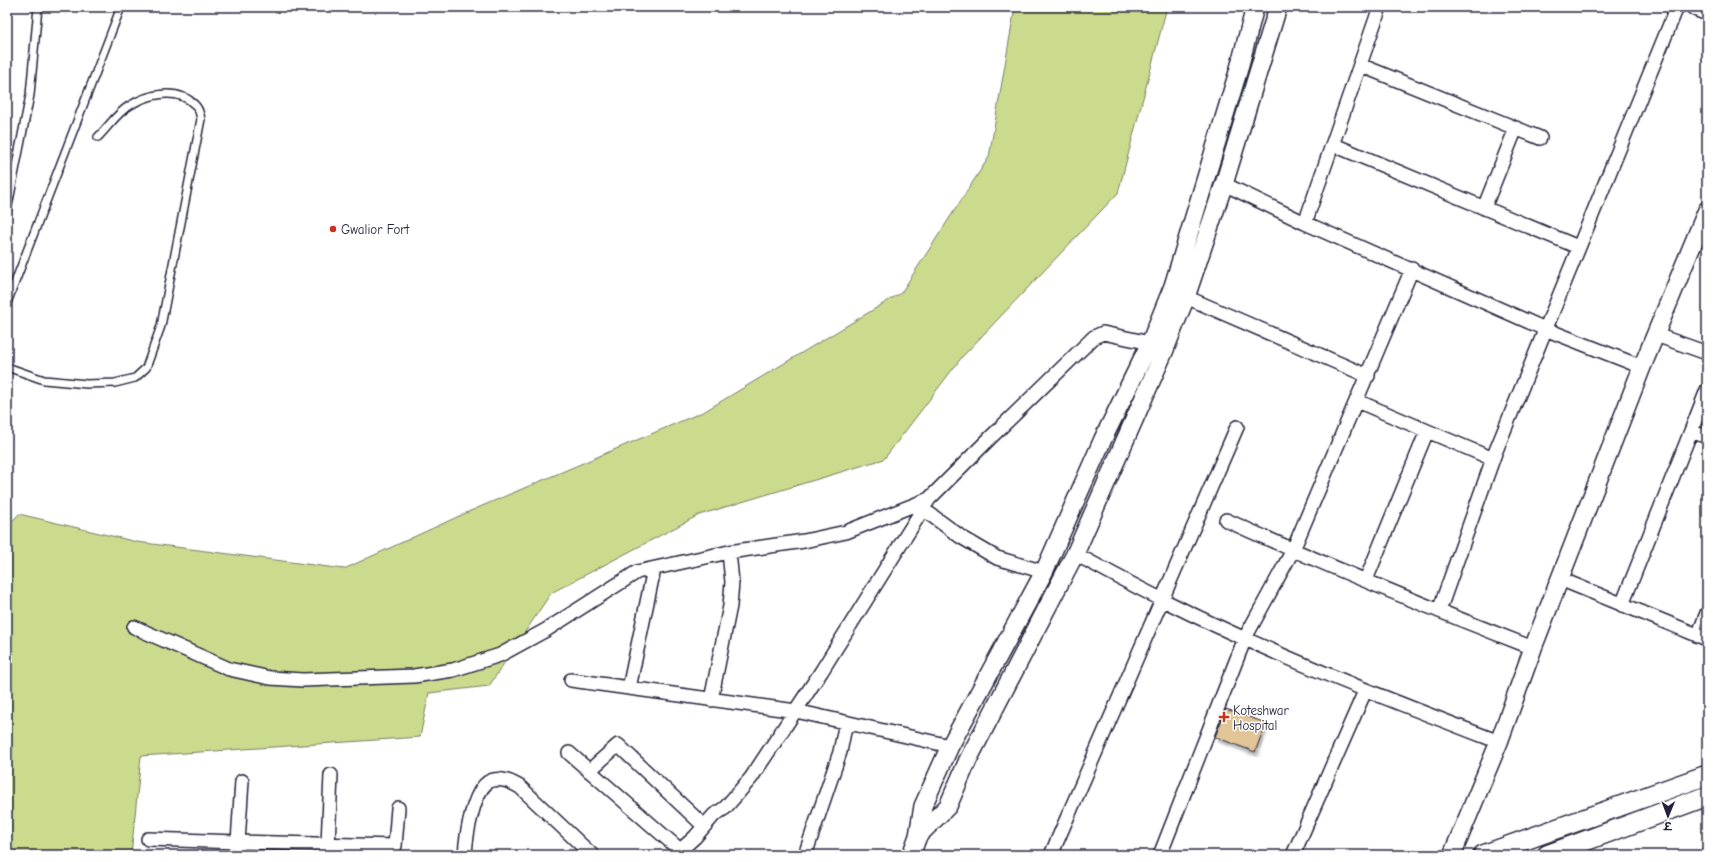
<svg xmlns="http://www.w3.org/2000/svg" width="1714" height="862" font-family="'Comic Neue','Playpen Sans Deva',sans-serif">
<defs>
<filter id="shadow"><feDropShadow dx="2.5" dy="4.5" stdDeviation="1" flood-color="#0004"/></filter>
</defs>
<rect width="100%" height="100%" fill="#fff"/>
<filter id="ink" filterUnits="userSpaceOnUse"><feTurbulence type="fractalNoise" baseFrequency=".025" numOctaves="2"/><feDisplacementMap in="SourceGraphic" scale="8" xChannelSelector="R" yChannelSelector="G"/><feConvolveMatrix kernelMatrix="1 2 1 2 8 2 1 2 1" color-interpolation-filters="sRGB"/></filter>
<g filter="url(#ink)">
<path fill="#cbdb8e" stroke="#767e64" d="M1015,7H1167L1118,193L962,357L884,459L699,515L551,593L489,686L429,693L420,737L141,756L131,855H7V526L19,514L137,542L344,569L468,512L705,411L901,293L989,157Z"/>
<path fill="#e2c596" stroke="#22223b" filter="url(#shadow)" d="M1226,709L1266,723L1255,752L1215,737Z"/>
<g fill="none" stroke-linecap="round" stroke-linejoin="round">
<g stroke="#22223b" stroke-width="10">
<path id="service" d="M7,211L30,95L38,7
M7,303L121,7
M7,367L44,380L87,384L115,383L135,378L146,368L161,326L201,119C200,115 199,108 195,105C178,87 148,94 129,106C118,112 108,127 98,137"/>
</g>
<g stroke="#22223b" stroke-width="16">
<path id="minor" d="M1360,65L1540,138
M1334,145L1578,247
M1224,184L1305,223L1545,329L1642,367
M1484,208L1516,128
M1305,223L1380,7
M1186,297L1368,376
M1656,335L1707,353
M1707,390L1691,431L1707,437
M1357,401L1493,459
M923,509L961,537L997,558L1044,572
M1226,520C1327,566 1430,608 1533,648
M1075,554C1104,569 1132,585 1161,599C1270,654 1385,698 1499,742
M1560,579L1707,639
M1366,580L1427,431
M1622,605L1691,431
M1439,611L1495,453L1677,7
M134,627L229,669L270,678L303,680L414,676L453,670L500,655L546,630L637,572L729,552
M1698,636L1707,613
M571,680L796,711L950,746
M629,688L654,569
M711,700L730,606L732,582L729,552L804,541L846,532L929,499
M569,753L680,850
M589,771L618,745L704,826
M148,839L238,842L242,781
M328,844L331,775
M237,855L238,842L395,846L398,808
M465,855C466,838 473,784 493,780C503,778 511,782 520,787L592,855
M675,855L695,837L714,815L725,808L751,778L821,672L929,499L991,437L1094,337L1103,333L1150,343
M805,855L840,752L846,722
M1051,855L1237,427
M1160,855L1245,638L1293,550L1412,269
M1293,855L1365,691"/>
</g>
<g stroke="#22223b" stroke-width="20">
<path id="tertiary" d="M1695,7L1707,12
M918,836L948,806L968,760L1075,554L1164,352L1186,297L1224,184L1278,7
M911,855L918,836L923,806L950,746L1044,572L1103,439L1150,343L1173,286L1238,72L1255,7
M1452,855L1499,742L1533,648L1642,367L1707,210"/>
</g>
<g stroke="#22223b" stroke-width="22">
<path id="secondary" d="M1483,855L1707,775
M1547,855L1707,796"/>
</g>
<use href="#service" stroke="#fff" stroke-width="7"/>
<use href="#minor" stroke="#fff" stroke-width="13"/>
<use href="#tertiary" stroke="#fff" stroke-width="17"/>
<use href="#secondary" stroke="#fff" stroke-width="19"/>
</g>
</g>
<g fill="#c8321e" stroke="#fff" stroke-width="1.5">
<circle cx="333" cy="229" r="4"/>
<path d="M1222 711h4v4h4v4h-4v4h-4v-4h-4v-4h4z"/>
</g>
<g text-anchor="middle" dominant-baseline="central" stroke-width="3" stroke-linejoin="round" paint-order="stroke">
<g font-size="13" fill="#22223b" stroke="#fff" text-anchor="start">
<text x="341" y="229">Gwalior Fort</text>
<text x="1233" y="710">Koteshwar<tspan x="1233" dy="15">Hospital</tspan></text>
</g>
</g>
<rect width="1714" height="862" fill="none" stroke="#fff" stroke-width="24"/>
<rect x="12" y="12" width="1690" height="838" fill="none" stroke="#22223b" stroke-width="1.5" filter="url(#ink)"/>
<g transform="translate(1668 816) rotate(181)" stroke="#ffffff" stroke-width="3" paint-order="stroke">
<path d="M0-3L7 15L0 10L-7 15Z" fill="#22223b"/>
<text y="-6" font-size="11" font-weight="bold" text-anchor="middle" fill="#22223b">उ</text>
</g>
</svg>
